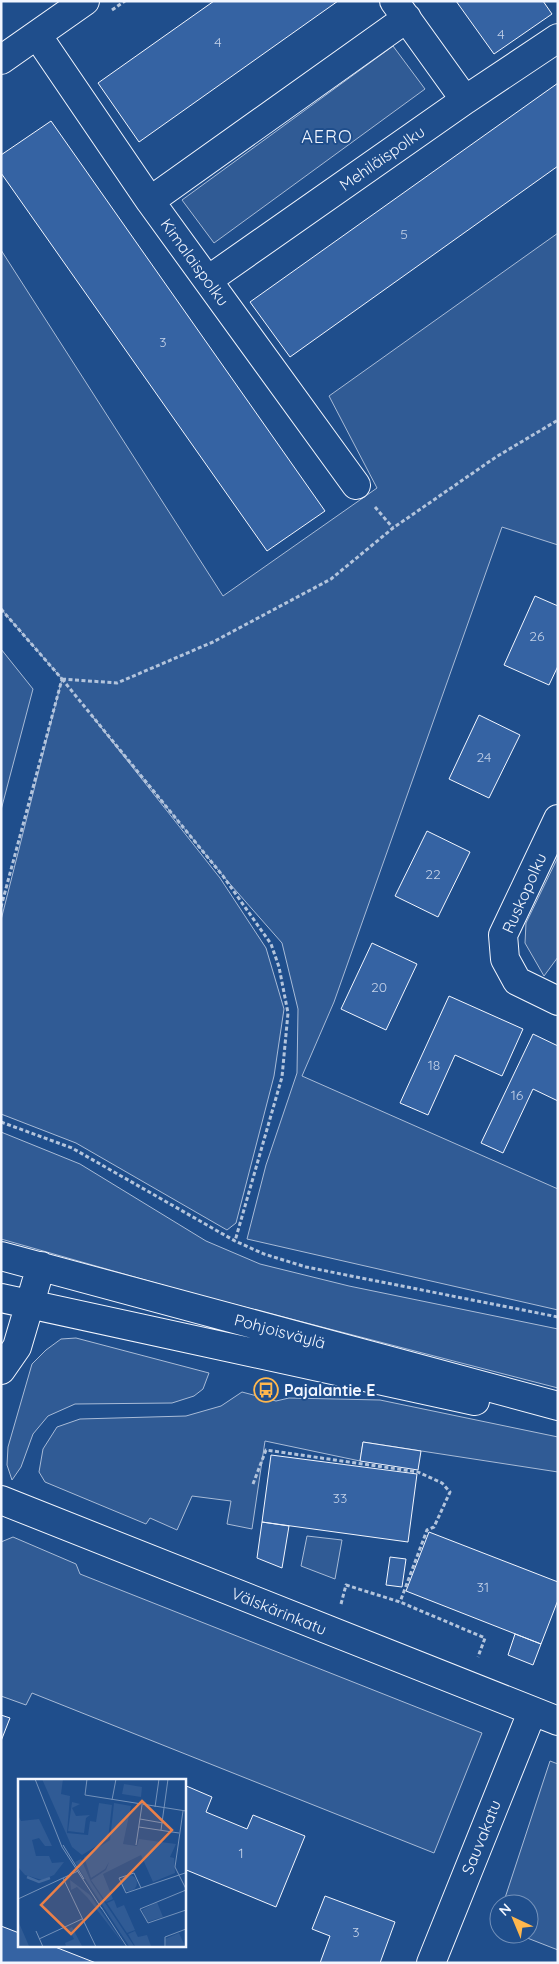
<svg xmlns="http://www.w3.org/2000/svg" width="559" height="1964" font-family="Quicksand,sans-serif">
<rect width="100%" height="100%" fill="#1f4e8c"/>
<path fill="#305b95" stroke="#a8bbd7" d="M393,46L425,89L214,243L182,200Z
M558,233V545L502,527L334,1002L302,1076L558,1189V1310L247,1239L266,1165L297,1073L298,1009L282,943L223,876L92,716L220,878L266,948L284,1009L274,1076L236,1223L227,1230L76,1143L1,1114V920L62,679L1,609V250L223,596L377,488L329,396Z
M1,649L33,689L1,810Z
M558,857V957L544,976L525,943L526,923Z
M1,1132L80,1164L206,1241L260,1264L349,1286L558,1329V1388L198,1295L1,1239Z
M76,1338L209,1373L203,1389L194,1396L172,1403L75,1404L48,1416L33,1434L21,1467L12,1480L7,1465L8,1447L32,1364L46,1350L61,1339Z
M242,1392L276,1401L289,1398L380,1400L558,1437V1472L363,1442L360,1461L265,1441L252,1529L227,1524L231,1501L192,1496L177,1530L150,1518L146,1524L45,1482L39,1472L43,1449L57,1427L80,1419L186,1416L221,1406Z
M307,1536L342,1540L335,1579L301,1566Z
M13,1537L76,1564L80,1574L482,1733L434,1853L32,1693L26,1705L1,1696V1542Z
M550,1761L558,1764V1950L517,1934H529V1904H503Z"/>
<path fill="#3563a3" stroke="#f2f6ff" d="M214,1H338L139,142L98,83Z
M456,1H543L552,14L494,54Z
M558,83V166L290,357L250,302Z
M51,121L325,511L267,551L1,173V155Z
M535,596L558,606V666L549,685L504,665Z
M479,715L520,735L489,798L449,779Z
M427,831L470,852L438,917L395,896Z
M372,943L417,964L386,1030L341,1009Z
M449,996L523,1029L502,1076L455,1055L428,1115L400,1103Z
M533,1034L558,1046V1101L533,1089L503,1153L481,1143Z
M363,1442L421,1451L418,1470L360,1461Z
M271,1455L417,1474L408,1542L262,1522Z
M262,1522L289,1526L282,1568L257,1558Z
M429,1532L558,1582V1600L541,1644L406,1591Z
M390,1557L406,1559L402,1587L386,1585Z
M515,1634L541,1644L533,1665L508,1655Z
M1,1715L10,1718L1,1741Z
M184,1785L212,1797L206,1812L247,1829L253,1815L305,1836L276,1907L184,1869Z
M325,1896L395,1922L380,1963H320L330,1936L312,1929Z
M1,1926L19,1933V1945H50L96,1963H1Z"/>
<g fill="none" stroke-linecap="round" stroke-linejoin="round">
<g stroke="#f2f6ff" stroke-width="30">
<path id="street" d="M394,1L465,100
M37,35L150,201L356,485
M1,60L85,1
M150,201L407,18
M208,280L465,100L558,38
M558,819L503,935L505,959L517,981L558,1001
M1,1500L558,1721
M431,1963L532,1712"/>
</g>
<g stroke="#f2f6ff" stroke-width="30">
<path id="secondary" d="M1,1256L558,1406
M1,1298L475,1401
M1,1370L17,1347L41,1266"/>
</g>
<path stroke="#b3c4dc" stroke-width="3" stroke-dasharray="4 2.5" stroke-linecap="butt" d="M112,10L125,1
M375,507L393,528
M1,609L62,679L1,907
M62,679L223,876L271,944L279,967L288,1013L282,1077L235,1241
M62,679L117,683L213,642L331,579L393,528L496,457L558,420
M1,1122L72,1148L235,1241L264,1254L306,1267L558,1317
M253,1484L266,1450L418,1472L442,1483L450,1492L434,1527L427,1530L400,1602
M341,1604L346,1585L400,1602L485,1638L478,1657"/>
<use href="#street" stroke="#1f4e8c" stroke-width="28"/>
<use href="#secondary" stroke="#1f4e8c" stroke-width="28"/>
</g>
<defs>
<g id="bus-ring" transform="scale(1.25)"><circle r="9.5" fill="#1f4e8c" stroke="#ffb74d" stroke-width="1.5"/><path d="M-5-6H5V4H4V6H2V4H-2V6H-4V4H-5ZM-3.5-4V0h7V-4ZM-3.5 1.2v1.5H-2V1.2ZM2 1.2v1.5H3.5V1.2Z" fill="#ffb74d"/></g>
</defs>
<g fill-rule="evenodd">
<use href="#bus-ring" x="266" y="1390"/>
</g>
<g text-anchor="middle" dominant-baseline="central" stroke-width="4" stroke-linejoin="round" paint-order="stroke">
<g font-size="14" fill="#c3d1e8">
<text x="501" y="34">4</text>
<text x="218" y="42">4</text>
<text x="404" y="234">5</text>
<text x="163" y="342">3</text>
<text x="537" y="636">26</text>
<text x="484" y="757">24</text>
<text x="433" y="874">22</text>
<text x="379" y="987">20</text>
<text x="434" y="1065">18</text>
<text x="517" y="1095">16</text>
<text x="340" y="1498">33</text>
<text x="483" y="1587">31</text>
<text x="241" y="1853">1</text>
<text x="356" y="1932">3</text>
</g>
<g font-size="16" fill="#f2f6ff" stroke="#1f4e8c">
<text transform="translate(382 158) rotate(-35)">Mehiläispolku</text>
<text transform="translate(195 262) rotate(54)">Kimalaispolku</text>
<text transform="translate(524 893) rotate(-66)">Ruskopolku</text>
<text transform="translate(280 1331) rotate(15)">Pohjoisväylä</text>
<text transform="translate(279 1611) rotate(22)">Välskärinkatu</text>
<text transform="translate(481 1837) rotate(-68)">Sauvakatu</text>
</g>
<g font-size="16" font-weight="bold" fill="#f2f6ff" stroke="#1f4e8c" text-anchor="start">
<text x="284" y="1390">Pajalantie E</text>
</g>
<g font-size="18" letter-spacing="1" fill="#f2f6ff" stroke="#1f4e8c">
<text x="327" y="136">AERO</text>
</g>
</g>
<g transform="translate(18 1779)">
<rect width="168" height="168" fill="#1f4e8c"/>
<path d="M24,0H45L43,15L52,17L49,54L70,56L72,42L78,43L81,24L94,26L90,60L64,76L54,68ZM106,5L124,8L123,18L104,15ZM54,23L62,25L54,29L58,37L72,36L68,39L66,54L50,52ZM96,24L113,27L105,65L119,67L121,60L158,65L152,78L156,79L157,94L135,103L123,76L85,95L95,120L88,123L73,101L88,91L91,83L87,90L73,99L66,78L92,61ZM0,36L3,42L21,40L34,67H27L21,59L14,61L18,77H31L34,84L46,83L36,96L24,101L7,96L0,88ZM63,80L73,103L116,167H111L68,101L57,83ZM103 104a8 8 0 1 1 16 0a8 8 0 1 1-16 0ZM52,101L72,116L107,167L69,118L59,108L53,111ZM96,121L99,129L106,126L117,151L109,154L89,124ZM139,123L145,138L129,143L124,131ZM0,143L1,144L11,167H0ZM54,148L64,167H48L47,164L56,160L51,150ZM117,152L120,158L129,156L133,167H117L110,155ZM161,154L167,167H148L147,160Z" fill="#305b95"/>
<path fill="none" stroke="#446ba0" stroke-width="2.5" d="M9,98L21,103L32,99"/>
<path fill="none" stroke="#7391ba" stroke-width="1" d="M17,0L44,68L84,130M69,0L67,16L168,32M94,21L98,0M137,28L141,0M165,32L157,88L168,110M122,40L145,44M121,48L161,54M143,51L150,0M45,66L66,100M118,66L124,26M45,99L78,168M123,109L116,94L101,99L108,114L167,94M168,111L122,130L130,144L168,131M0,120L60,92M83,128L109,168M18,152L25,168M21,160L64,140M147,168V158L168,150"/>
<path fill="#ea8049" fill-opacity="0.15" stroke="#ea8049" stroke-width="2.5" d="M124,22L154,51L53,155L23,126Z"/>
<rect width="168" height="168" fill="none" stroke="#f2f6ff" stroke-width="2.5"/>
</g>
<rect width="559" height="1964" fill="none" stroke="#f2f6ff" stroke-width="5"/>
<g transform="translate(514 1919) rotate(316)"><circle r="24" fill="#1f4e8c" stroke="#7391ba"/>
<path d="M0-4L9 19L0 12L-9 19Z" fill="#ffb74d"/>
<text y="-8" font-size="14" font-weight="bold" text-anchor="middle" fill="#f2f6ff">N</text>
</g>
</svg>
